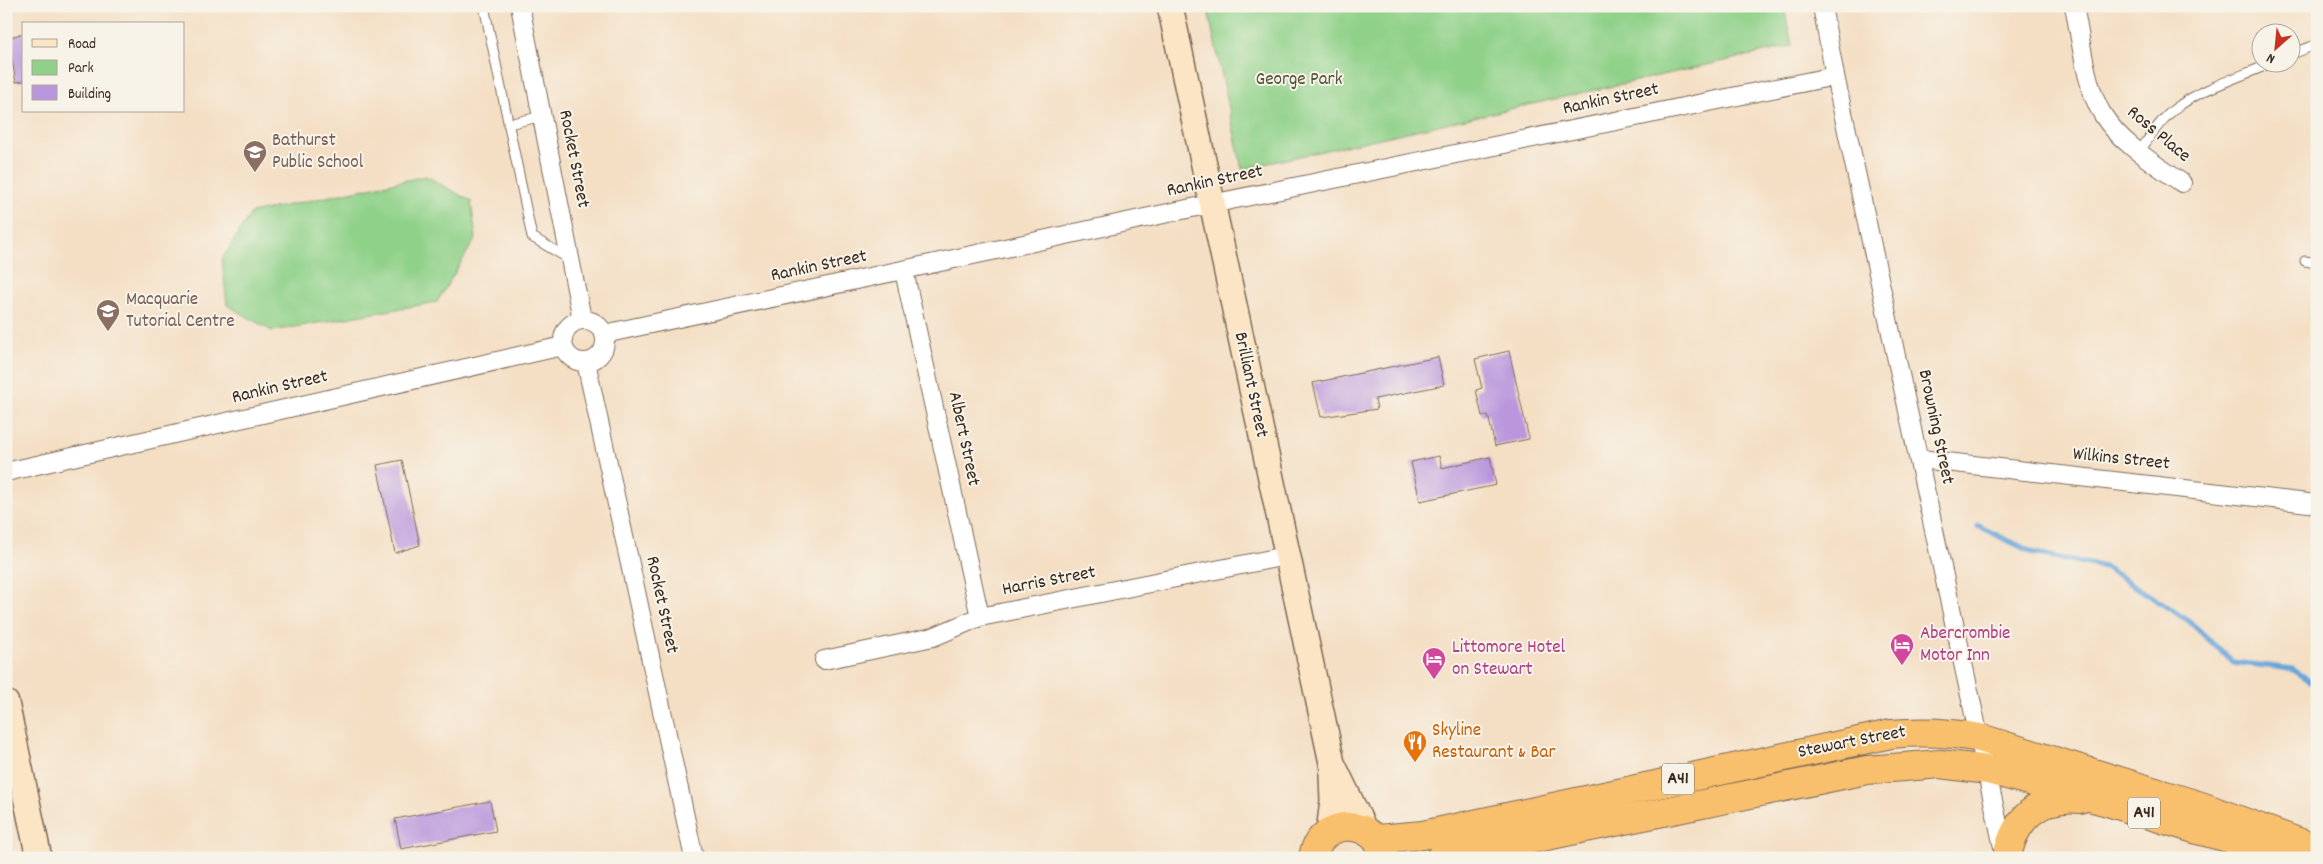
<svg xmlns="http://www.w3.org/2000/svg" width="2323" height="864" font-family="Dekko,sans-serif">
<rect width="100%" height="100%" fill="#f7f3e8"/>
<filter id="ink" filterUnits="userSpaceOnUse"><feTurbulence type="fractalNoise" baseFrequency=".02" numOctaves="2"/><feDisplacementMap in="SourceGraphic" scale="10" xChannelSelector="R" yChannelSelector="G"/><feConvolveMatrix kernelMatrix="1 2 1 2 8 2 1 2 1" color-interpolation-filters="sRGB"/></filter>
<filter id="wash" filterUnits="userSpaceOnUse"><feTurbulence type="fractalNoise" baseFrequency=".0096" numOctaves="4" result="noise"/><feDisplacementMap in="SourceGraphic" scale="20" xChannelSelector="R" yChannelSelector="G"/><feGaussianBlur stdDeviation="1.12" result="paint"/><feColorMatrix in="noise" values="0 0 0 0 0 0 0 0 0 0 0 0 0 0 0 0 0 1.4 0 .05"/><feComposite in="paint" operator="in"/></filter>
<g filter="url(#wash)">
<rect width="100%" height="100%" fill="#f4dfc5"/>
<path fill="#8fd189" stroke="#657e54" d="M1207,6H1784L1792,46L1242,169Z
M426,176L471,201L476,238L437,302L272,331L227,305L222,259L251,213Z"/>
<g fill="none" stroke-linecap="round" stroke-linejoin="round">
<path stroke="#68a5da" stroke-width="5.5" d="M1978,526L2034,553L2105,567L2189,621L2233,662L2292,669L2317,685"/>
</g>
<g id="blocks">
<path fill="#ba97dd" d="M24,33V81L16,82L8,38Z
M1509,351L1529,439L1495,446L1488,415L1482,416L1476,390L1482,388L1475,359Z
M1438,357L1444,385L1375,399L1377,409L1321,417L1313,383Z
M1439,456L1442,468L1490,457L1496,485L1420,501L1411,462Z
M402,460L420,545L395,553L377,465Z
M490,801L496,831L401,849L395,819Z"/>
</g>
</g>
<g filter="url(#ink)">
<use href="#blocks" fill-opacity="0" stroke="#7c6958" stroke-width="1"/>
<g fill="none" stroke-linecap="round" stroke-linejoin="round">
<g stroke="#7c6958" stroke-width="11">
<path id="lane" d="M484,6L532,237L571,260
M2290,55L2317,44
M508,124L543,116
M2139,152C2150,137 2161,119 2176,108C2202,88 2243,76 2274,62
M2305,261L2317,263"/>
</g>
<g stroke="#7c6958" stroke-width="20">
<path id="street" d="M520,6L582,319
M1822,6L1835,76L2005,856
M2074,6C2081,38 2085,87 2103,115C2121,144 2154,163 2182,183
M904,271L980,617
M563 341a21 21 0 1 1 42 0a21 21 0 1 1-42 0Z
M604,334L1187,209L1835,76
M586,362L694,858
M1920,459L2317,504
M6,472L563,346
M824,660L933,637L980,617L1286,556"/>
</g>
<g stroke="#7c6958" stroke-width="28">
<path id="secondary" d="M1170,6L1332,763L1364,829
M6,703L39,858
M1329,832L1333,801L1332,775"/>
</g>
<g stroke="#7c6958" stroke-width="30">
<path id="highway" d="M1377,839L1423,835L1891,734C1922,731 1949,732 1980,738L2201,806L2317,849
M1313,858C1319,816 1377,817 1385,858
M1440,858L1867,770L1940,764L1988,770L2104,801L2194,829L2284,853
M2007,858C2014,819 2039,795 2080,799"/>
</g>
<use href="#lane" stroke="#fff" stroke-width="9"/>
<use href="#street" stroke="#fff" stroke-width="18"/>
<use href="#secondary" stroke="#fce5c4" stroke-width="25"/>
<use href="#highway" stroke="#f8bf6c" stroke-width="28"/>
</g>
</g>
<defs>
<g id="school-pin" transform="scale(1.25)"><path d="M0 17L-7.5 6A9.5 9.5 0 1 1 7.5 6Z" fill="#8d6e63" stroke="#f7f3e8"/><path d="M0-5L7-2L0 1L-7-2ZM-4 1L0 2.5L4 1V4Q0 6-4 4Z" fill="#fff"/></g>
<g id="hotel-pin" transform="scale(1.25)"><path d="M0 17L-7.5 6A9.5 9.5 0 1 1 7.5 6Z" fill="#d1479c" stroke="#f7f3e8"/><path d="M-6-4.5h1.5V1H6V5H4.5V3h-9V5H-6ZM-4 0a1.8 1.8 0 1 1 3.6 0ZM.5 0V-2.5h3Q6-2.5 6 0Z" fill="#fff"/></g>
<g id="restaurant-pin" transform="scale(1.25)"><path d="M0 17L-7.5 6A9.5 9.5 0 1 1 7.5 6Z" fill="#e8710a" stroke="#f7f3e8"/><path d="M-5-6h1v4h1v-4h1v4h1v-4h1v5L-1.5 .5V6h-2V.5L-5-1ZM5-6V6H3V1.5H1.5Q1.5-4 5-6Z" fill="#fff"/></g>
</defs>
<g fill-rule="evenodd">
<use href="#school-pin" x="255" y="152"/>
<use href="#school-pin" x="108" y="311"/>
<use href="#hotel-pin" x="1902" y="645"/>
<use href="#hotel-pin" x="1434" y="659"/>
<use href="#restaurant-pin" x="1415" y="742"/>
</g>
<g text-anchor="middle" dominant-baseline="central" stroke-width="4" stroke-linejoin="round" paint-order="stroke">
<g fill="#f7f3e8" stroke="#73665b" stroke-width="1">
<rect x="1662" y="763.5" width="32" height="31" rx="4"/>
<rect x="2128" y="797.5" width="32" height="31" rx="4"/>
</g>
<g font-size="18" font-weight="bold" fill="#3b2a1e">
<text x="1678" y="779">A41</text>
<text x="2144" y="813">A41</text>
</g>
<g font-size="19" fill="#505439" stroke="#f7f3e8">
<text x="1299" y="80">George Park</text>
</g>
<g font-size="19" fill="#3b2a1e" stroke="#f7f3e8">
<text transform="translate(1611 100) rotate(-12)">Rankin Street</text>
<text transform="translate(2158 135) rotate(40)">Ross Place</text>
<text transform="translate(573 159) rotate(79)">Rocket Street</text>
<text transform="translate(1215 182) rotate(-12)">Rankin Street</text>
<text transform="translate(819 267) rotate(-12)">Rankin Street</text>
<text transform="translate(1250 385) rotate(78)">Brilliant Street</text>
<text transform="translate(280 388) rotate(-13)">Rankin Street</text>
<text transform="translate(1935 427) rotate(78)">Browning Street</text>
<text transform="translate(963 439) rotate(78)">Albert Street</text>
<text transform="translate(2121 460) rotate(6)">Wilkins Street</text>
<text transform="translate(1049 582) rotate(-11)">Harris Street</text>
<text transform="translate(661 605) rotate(78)">Rocket Street</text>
<text transform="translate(1852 743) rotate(-11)">Stewart Street</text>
</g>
<g font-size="19" fill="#785e54" stroke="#f7f3e8" text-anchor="start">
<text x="272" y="141">Bathurst<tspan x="272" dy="22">Public School</tspan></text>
<text x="126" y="300">Macquarie<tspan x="126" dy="22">Tutorial Centre</tspan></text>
</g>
<g font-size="19" fill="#b23c85" stroke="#f7f3e8" text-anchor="start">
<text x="1920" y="634">Abercrombie<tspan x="1920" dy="22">Motor Inn</tspan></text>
<text x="1452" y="648">Littomore Hotel<tspan x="1452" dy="22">on Stewart</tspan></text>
</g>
<g font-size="19" fill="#c56008" stroke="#f7f3e8" text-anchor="start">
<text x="1432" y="731">Skyline<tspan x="1432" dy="22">Restaurant &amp; Bar</tspan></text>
</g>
</g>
<rect width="2323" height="864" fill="none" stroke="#f7f3e8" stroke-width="25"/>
<rect x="22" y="22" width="162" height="90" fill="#f7f3e8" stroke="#aca397"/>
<rect x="32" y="39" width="25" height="8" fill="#fce5c4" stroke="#aca397"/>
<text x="68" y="48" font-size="15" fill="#3b2a1e">Road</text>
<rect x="32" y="60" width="25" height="15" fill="#8fd189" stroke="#aca397"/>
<text x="68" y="72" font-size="15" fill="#3b2a1e">Park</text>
<rect x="32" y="85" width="25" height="15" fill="#ba97dd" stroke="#aca397"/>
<text x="68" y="98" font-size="15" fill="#3b2a1e">Building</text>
<g transform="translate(2276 48) rotate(207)"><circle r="24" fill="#f7f3e8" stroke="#aca397"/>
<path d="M0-4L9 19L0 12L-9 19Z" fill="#c8321e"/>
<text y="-8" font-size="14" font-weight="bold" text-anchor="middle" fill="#3b2a1e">N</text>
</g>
</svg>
